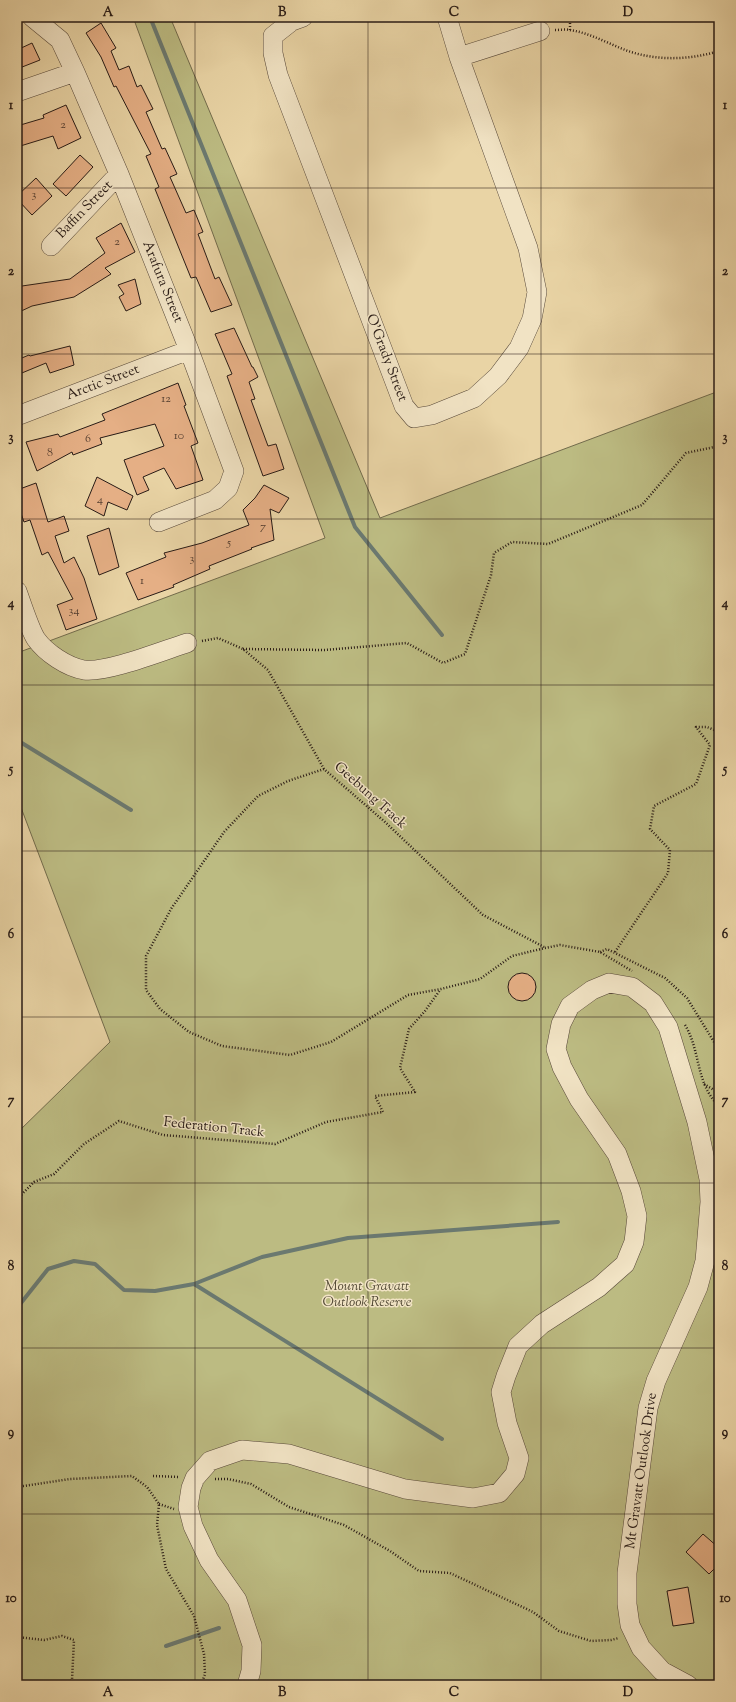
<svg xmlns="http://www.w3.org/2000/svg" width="736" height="1702" font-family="'Sorts Mill Goudy',serif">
<rect width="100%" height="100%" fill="#e9d4a5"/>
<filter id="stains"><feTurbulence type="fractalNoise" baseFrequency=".005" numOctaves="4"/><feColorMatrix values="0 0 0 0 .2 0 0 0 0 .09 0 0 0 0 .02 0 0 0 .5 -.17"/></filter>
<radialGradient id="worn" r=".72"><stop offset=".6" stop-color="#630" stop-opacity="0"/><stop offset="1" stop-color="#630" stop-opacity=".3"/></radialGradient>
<path fill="#bcbb82" stroke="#726b4c" d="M133,17H170L380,518L719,391V1685H17V1133L110,1042L17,797V653L325,538Z"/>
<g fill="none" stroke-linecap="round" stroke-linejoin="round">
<path stroke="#6b7970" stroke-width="4" d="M150,17L355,527L442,635
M17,740L131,810
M194,1284L442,1439
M17,1308L48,1269L74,1261L95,1264L124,1290L155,1291L194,1284L262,1257L348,1238L558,1222
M166,1646L219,1628"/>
</g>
<path fill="#e5af85" stroke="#281b16" d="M101,23L116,48L111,51L119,70L129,66L137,87L141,85L153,109L146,112L162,149L165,148L177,174L170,177L186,213L194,210L203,232L198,234L215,279L219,277L232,305L211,312L196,277L191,278L155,189L159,187L146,156L151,154L116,86L114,87L101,57L86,33Z
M32,43L40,60L17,69V50Z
M66,105L81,138L58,149L53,136L17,147V126L44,118L43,115Z
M80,155L93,167L66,196L53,184Z
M36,178L52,196L32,215L17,199V196Z
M121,223L135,252L105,268L111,274L74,297L32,306L17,313V288L22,286L70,279L105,253L96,238Z
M135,279L141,304L126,311L119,297L124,294L118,285Z
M234,328L252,367H253L258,377L249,382L255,399L251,400L268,446L276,444L284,469L263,476L227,376L232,374L215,334Z
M70,346L74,365L50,373L46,363L17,375V360L29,355L30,356Z
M178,383L186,405L184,406L198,443L191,446L203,480L176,489L164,468L143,477L149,490L137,495L124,460L164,446L155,424L100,438L102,444L73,455L72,452L37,471L26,442L58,434L60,437L105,420L102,414Z
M97,477L133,496L127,510L108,502L104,516L85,506Z
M36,483L48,522L64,516L69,531L55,536L64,563L74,557L84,578L97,619L66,630L57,605L73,599L48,552L42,555L30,520L24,522L17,502V490Z
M264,485L289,498L279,513L270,509L274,540L251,548L252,549L209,566L210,569L173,585L174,587L138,600L126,573L166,557L164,553L202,543L249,525L243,510L255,498Z
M109,528L119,567L99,575L87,536Z
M508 987a14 14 0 1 1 28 0a14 14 0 1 1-28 0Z
M703,1534L719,1548V1574L714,1569L709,1574L686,1552Z
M688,1587L694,1623L673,1626L667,1591Z"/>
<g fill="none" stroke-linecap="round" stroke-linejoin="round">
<g stroke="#58493a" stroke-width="20">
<path id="minor" d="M32,17L60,40L75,72L119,174L189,350L234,471L228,488L215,500L159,522
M303,17L292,21L273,36V53L278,75L404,406L414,418L432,415L474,398L498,376L519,348L532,319L537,292L528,248L459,57L447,17
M459,57L540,31
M17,92L75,72
M51,246L119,174
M17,416L189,350
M17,591C21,602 30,630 36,639C46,653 67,667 84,670C107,673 162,651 187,643
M247,1685L251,1671L252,1645L237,1600L209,1560L193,1526L188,1507L191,1488L195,1478L210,1461L242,1450L289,1454L405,1489L473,1498L499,1493L515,1474L519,1458L507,1423L501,1392L506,1376L518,1346L542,1324L599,1287L625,1264L634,1242L637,1216L631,1191L617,1154L579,1099L562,1067L556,1049L561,1024L570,1006L592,990L609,983L632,987L653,1003L668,1027L697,1122L709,1179L710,1202L705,1261L698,1287L656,1381L648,1408L627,1573V1604L630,1625L641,1648L662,1671L688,1685"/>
</g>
<path stroke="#281b16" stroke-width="2.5" stroke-dasharray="1 2" stroke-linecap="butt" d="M555,30C560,30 565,29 570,30C590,33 609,44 628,51C657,61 690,60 719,51
M570,30V17
M202,641L218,638L243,649L268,670L324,769L385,822L483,915L544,947
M243,649L324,650L407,643L443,663L465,654L491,575L494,553L512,542L548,544L642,505L686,453L719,446
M324,769L288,781L258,796L224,832L171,909L146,956V990L160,1009L189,1032L222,1046L290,1055L331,1042L408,995L441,989L480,979L512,956L545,948L560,945L600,952L632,971
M600,952L607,949L665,978L687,998L719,1050
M615,952L668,873L670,850L650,829L654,806L696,784L710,745L696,727H707L719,732
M685,1025C701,1051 695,1083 719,1106
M704,1084L719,1093
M17,1199L34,1182L54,1174L84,1144L119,1121L163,1135L275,1144L326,1122L383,1112L375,1096L415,1092L400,1068L409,1029L425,1011L440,990
M153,1476L180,1477
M215,1479H228L251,1484L289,1507L344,1525L390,1551L419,1571L450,1573L533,1612L559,1631L591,1641L611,1640L619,1638
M17,1487L70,1479L132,1476L147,1487L159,1504L157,1525L166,1569L194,1616L204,1654L205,1674L201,1685
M159,1504L174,1509
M17,1637L44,1640L62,1636L74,1640L72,1680L65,1685"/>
<use href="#minor" stroke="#f1e3c4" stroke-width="19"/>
</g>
<path fill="none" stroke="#281b16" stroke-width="1" stroke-opacity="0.55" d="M195,17V1685M368,17V1685M541,17V1685M17,188H719M17,354H719M17,519H719M17,685H719M17,851H719M17,1017H719M17,1183H719M17,1348H719M17,1514H719"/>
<g text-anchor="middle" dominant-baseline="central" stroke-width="3" stroke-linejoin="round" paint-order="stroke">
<g font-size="12" fill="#574032">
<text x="63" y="125">2</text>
<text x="34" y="195">3</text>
<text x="117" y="242">2</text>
<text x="166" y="399">12</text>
<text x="179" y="436">10</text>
<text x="88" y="439">6</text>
<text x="50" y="453">8</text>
<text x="100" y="500">4</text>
<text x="263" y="527">7</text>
<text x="229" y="543">5</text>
<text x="192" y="559">3</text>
<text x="142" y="581">1</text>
<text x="74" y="611">34</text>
</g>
<g font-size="14" fill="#281b16" stroke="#f1e3c4">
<text transform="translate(85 210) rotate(-46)">Baffin Street</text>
<text transform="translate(162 282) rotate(68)">Arafura Street</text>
<text transform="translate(386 358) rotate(69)">O'Grady Street</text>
<text transform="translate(103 383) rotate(-21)">Arctic Street</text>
<text transform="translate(370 796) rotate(42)">Geebung Track</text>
<text transform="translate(214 1128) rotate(6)">Federation Track</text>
<text transform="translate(642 1471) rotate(-82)">Mt Gravatt Outlook Drive</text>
</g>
<g font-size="14" font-style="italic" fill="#544b36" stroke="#f1e3c4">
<text x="367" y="1287">Mount Gravatt<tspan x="367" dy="16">Outlook Reserve</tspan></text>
</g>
</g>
<rect width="736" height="1702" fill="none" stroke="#e9d4a5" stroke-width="44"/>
<rect x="22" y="22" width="692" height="1658" fill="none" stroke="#281b16" stroke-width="1.5"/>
<g font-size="13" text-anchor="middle" font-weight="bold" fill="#281b16">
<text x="108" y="16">A</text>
<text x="282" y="16">B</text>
<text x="454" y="16">C</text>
<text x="628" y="16">D</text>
<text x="11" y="109">1</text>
<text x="725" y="109">1</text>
<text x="11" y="275">2</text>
<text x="725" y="275">2</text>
<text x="11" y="441">3</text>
<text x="725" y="441">3</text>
<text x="11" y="607">4</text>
<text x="725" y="607">4</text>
<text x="11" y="773">5</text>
<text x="725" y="773">5</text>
<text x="11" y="938">6</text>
<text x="725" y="938">6</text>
<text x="11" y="1104">7</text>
<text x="725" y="1104">7</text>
<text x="11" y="1270">8</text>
<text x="725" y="1270">8</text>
<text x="11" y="1436">9</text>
<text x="725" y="1436">9</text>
<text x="11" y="1602">10</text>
<text x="725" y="1602">10</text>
<text x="108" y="1696">A</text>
<text x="282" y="1696">B</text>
<text x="454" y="1696">C</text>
<text x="628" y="1696">D</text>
</g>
<rect width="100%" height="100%" filter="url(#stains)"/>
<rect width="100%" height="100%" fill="url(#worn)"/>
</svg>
